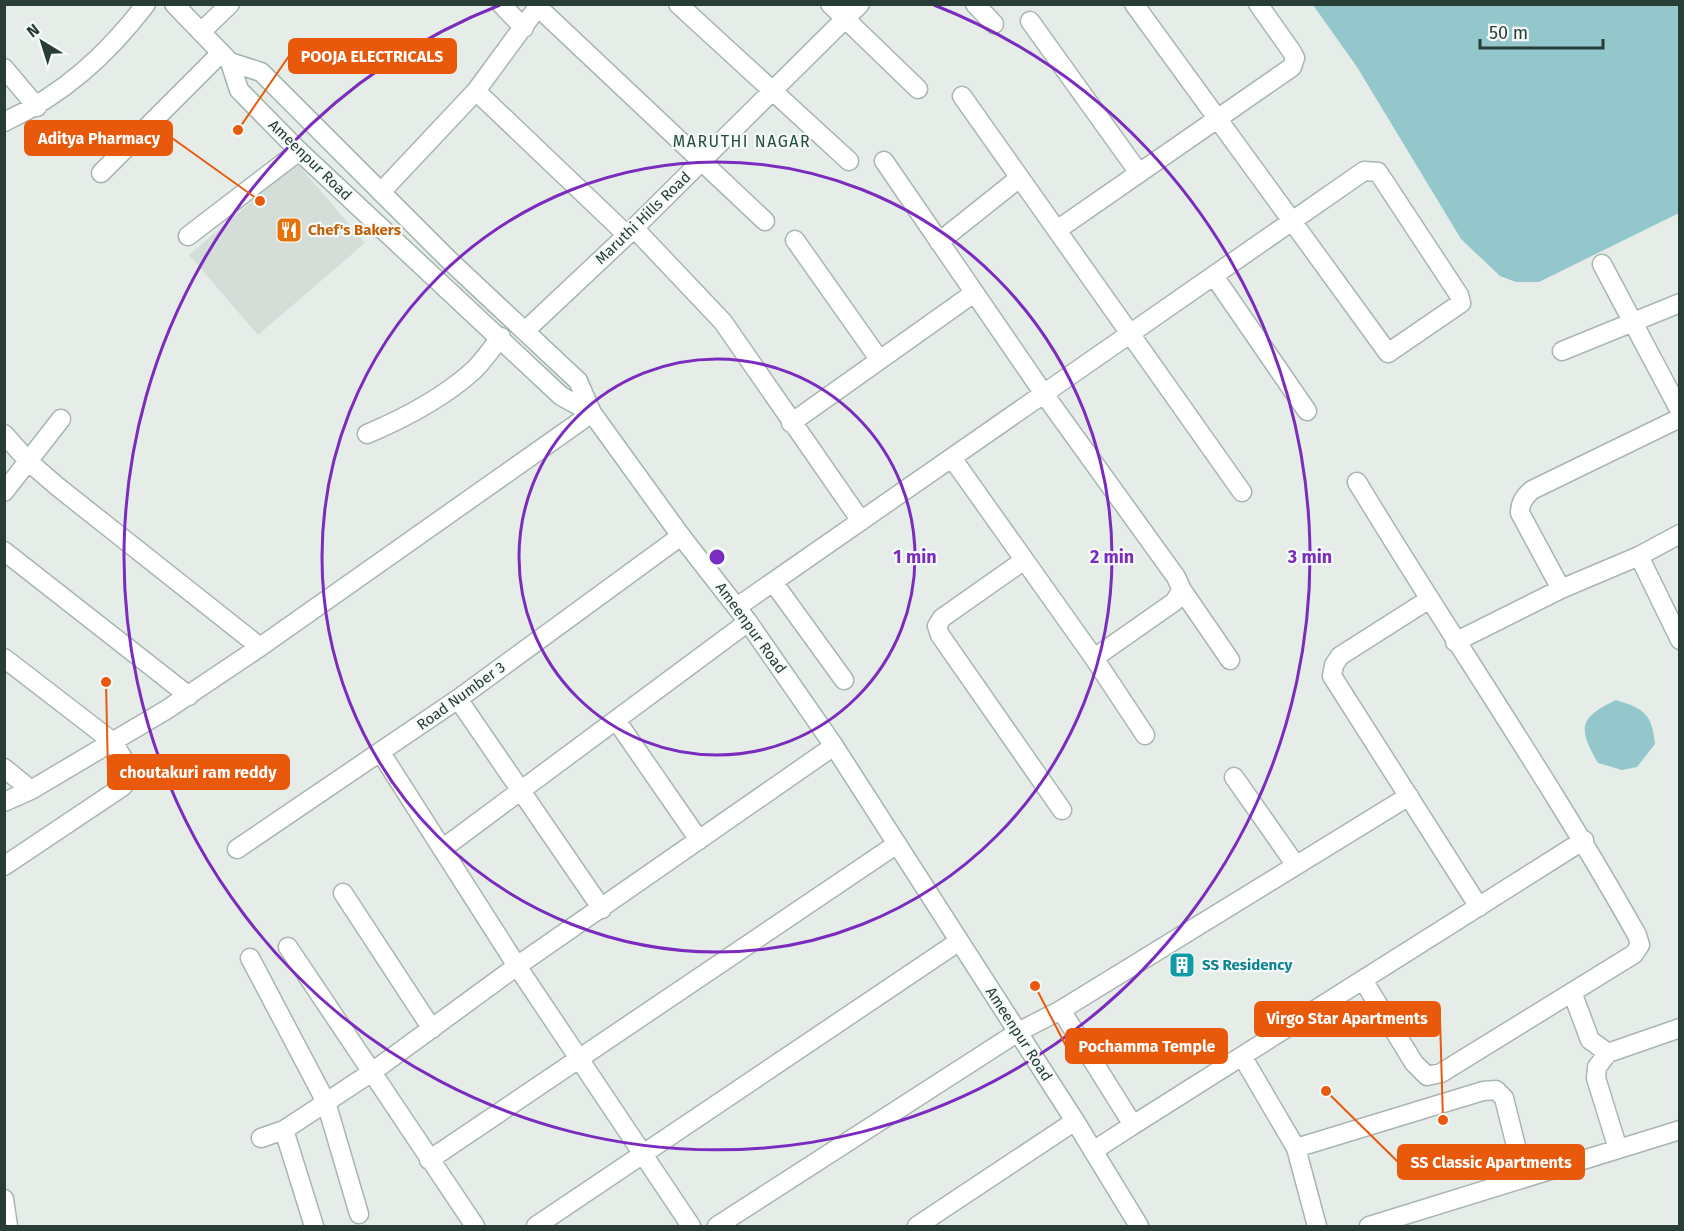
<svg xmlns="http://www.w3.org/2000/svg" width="1684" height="1231" font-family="'Fira Sans',sans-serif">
<rect width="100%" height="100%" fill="#e6ede9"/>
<path fill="#d4ddd8" d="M297,163L365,243L258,335L189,255Z"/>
<path fill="#94c7cb" d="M1313,5H1679V213L1539,282H1516L1500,276L1461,239L1357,67Z
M1616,700C1645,709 1652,714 1655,744L1637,767L1622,770L1598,763C1578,728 1578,718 1616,700Z"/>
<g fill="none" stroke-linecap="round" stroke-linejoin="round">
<g stroke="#a9b5b0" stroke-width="21">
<path id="street" d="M501,4L524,28
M678,4L849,161
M830,4L918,89
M975,4L994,24
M539,8L765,221
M1030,21L1139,173
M201,32L230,4
M4,68L37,107
M476,91L627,235
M962,96L1242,492
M4,122C63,95 107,55 146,4
M884,161L1044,394L1176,577L1182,590L1174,602L1094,658
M101,173L221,53
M381,192L476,91L540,4
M634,228L723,322L861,521
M1057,230L1292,67L1295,58L1292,52L1258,4
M188,236L299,151
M795,240L879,359
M939,242L1018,179
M1602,264L1680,411
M1214,276L1307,411
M526,330L627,235L860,4
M1562,351L1680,303
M791,423L974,293
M4,434L29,462L58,487L260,647
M367,434C405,418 443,398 474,370C484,360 492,348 501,337
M952,458L1094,658L1145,735
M1357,482C1449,634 1550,780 1637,935L1640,945L1634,954L1441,1073L1427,1076L1414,1063L1363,980
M4,492L61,419
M4,551L189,696
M1639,556L1680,640
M1023,561L942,618L937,626L940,635L1062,810
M773,582L844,680
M1561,589L1520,513C1520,503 1524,497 1532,490L1680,418
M1182,590L1230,660
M1428,600L1340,656L1334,665L1332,676L1479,907
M737,607C946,462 1155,316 1364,171L1378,172L1459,295L1461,303L1388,353C1303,237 1218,121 1134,4
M1455,642L1561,589L1639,556L1680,534
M4,658L113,742L130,770L131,777L122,787L4,866
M458,699L602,909
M616,720L699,840
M381,753L517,966L691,1226
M4,768L31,790
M1234,777L1295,864
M4,802L31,790L166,710L260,647L592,413
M237,849L458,699L681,536
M442,849L748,622
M343,893L432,1029
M288,947L475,1226
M250,958L326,1102L359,1214
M1572,992L1590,1040L1608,1053
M1061,1010L1133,1125L1584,840
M1242,1056L1296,1148
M284,1130L314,1226
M261,1138L284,1130L372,1072L517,966L834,746
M1618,1149L1596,1078L1597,1067L1608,1053L1680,1028
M1093,1151L1133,1125
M429,1160L897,844
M4,1199L8,1226
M536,1226L958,942
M717,1226L1018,1032L1061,1010L1409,796
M917,1226L1075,1121
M1317,1226L1296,1148L1483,1091L1496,1090L1504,1098L1524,1178
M1369,1226L1680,1130"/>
</g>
<g stroke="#a2b5ad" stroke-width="21">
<path id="secondary" d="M174,4L230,62L239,90L299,151L561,396L592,413L681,536L748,622L834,746L1075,1121L1139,1226
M230,62L261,72L450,261L578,381L592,413"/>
</g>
<use href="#street" stroke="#fff" stroke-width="18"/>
<use href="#secondary" stroke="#fff" stroke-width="18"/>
</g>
<g fill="none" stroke="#7b2cbf" stroke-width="3">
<circle cx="717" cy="557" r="198"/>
<circle cx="717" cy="557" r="395"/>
<path d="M934 5A593 593 0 1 1 500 5"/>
</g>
<defs>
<g id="restaurant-square" transform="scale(1.35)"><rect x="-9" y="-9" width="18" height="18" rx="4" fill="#e8710a" stroke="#f6faf8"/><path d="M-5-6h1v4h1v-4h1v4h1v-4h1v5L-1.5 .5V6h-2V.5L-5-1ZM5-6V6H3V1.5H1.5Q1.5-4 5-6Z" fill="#fff"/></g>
<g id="building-square" transform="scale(1.35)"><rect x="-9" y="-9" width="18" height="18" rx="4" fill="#0f9aa8" stroke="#f6faf8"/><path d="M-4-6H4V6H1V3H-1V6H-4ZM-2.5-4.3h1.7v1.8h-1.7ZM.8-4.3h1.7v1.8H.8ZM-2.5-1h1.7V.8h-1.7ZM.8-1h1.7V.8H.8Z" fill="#fff"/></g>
</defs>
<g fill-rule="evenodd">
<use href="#restaurant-square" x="289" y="230"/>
<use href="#building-square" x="1182" y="965"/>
</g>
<g text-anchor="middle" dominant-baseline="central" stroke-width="4.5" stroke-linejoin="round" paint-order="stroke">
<g font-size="15" fill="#273d36" stroke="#f6faf8">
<text transform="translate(310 160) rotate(44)">Ameenpur Road</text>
<text transform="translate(643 218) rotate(-44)">Maruthi Hills Road</text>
<text transform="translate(751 628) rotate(54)">Ameenpur Road</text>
<text transform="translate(461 696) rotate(-36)">Road Number 3</text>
<text transform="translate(1019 1034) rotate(57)">Ameenpur Road</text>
</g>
<g font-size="15" font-weight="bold" fill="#c56008" stroke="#f6faf8" text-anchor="start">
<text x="308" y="230">Chef's Bakers</text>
</g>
<g font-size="15" font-weight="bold" fill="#0d838f" stroke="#f6faf8" text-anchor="start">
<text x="1202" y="965">SS Residency</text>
</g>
<g font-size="16" letter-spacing="1.5" fill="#244d41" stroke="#f6faf8">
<text x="742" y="141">MARUTHI NAGAR</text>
</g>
</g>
<circle cx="717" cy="557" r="9" fill="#7b2cbf" stroke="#f6faf8" stroke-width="3"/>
<g font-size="18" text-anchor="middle" font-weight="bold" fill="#7b2cbf" stroke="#f6faf8" stroke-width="4.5" stroke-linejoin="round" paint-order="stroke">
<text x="915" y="563">1 min</text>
<text x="1112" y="563">2 min</text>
<text x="1310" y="563">3 min</text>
</g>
<path fill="none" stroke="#e8590c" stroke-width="2" d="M238 130L289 56M260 201L172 138M106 682L108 772M1443 1120L1440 1019M1035 986L1066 1046M1326 1091L1398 1162"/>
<g fill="#e8590c" stroke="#f6faf8" stroke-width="2">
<circle cx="238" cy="130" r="6"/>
<circle cx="260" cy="201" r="6"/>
<circle cx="106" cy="682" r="6"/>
<circle cx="1443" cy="1120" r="6"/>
<circle cx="1035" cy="986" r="6"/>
<circle cx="1326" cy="1091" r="6"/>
</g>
<g fill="#e8590c" stroke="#e8590c" stroke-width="2">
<rect x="289" y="39" width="167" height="34" rx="6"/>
<rect x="25" y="121" width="147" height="34" rx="6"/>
<rect x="108" y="755" width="181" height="34" rx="6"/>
<rect x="1255" y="1002" width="185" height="34" rx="6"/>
<rect x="1066" y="1029" width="161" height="34" rx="6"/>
<rect x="1398" y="1145" width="186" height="34" rx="6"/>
</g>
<g font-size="16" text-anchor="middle" font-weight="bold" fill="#fff">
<text x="372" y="62">POOJA ELECTRICALS</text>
<text x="99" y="144">Aditya Pharmacy</text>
<text x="198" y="778">choutakuri ram reddy</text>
<text x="1347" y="1024">Virgo Star Apartments</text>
<text x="1147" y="1052">Pochamma Temple</text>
<text x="1491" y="1168">SS Classic Apartments</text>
</g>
<rect width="1684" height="1231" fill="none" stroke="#273d36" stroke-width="12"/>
<g transform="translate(42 42) rotate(322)" stroke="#f6faf8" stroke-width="4.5" paint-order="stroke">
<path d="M0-4.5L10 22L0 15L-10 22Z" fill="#273d36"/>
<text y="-9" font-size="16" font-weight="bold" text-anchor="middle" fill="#273d36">N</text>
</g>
<path d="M1480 39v9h123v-9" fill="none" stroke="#273d36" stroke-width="3"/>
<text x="1489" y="39" font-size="18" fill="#273d36" stroke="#f6faf8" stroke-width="4.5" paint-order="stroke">50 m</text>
</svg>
